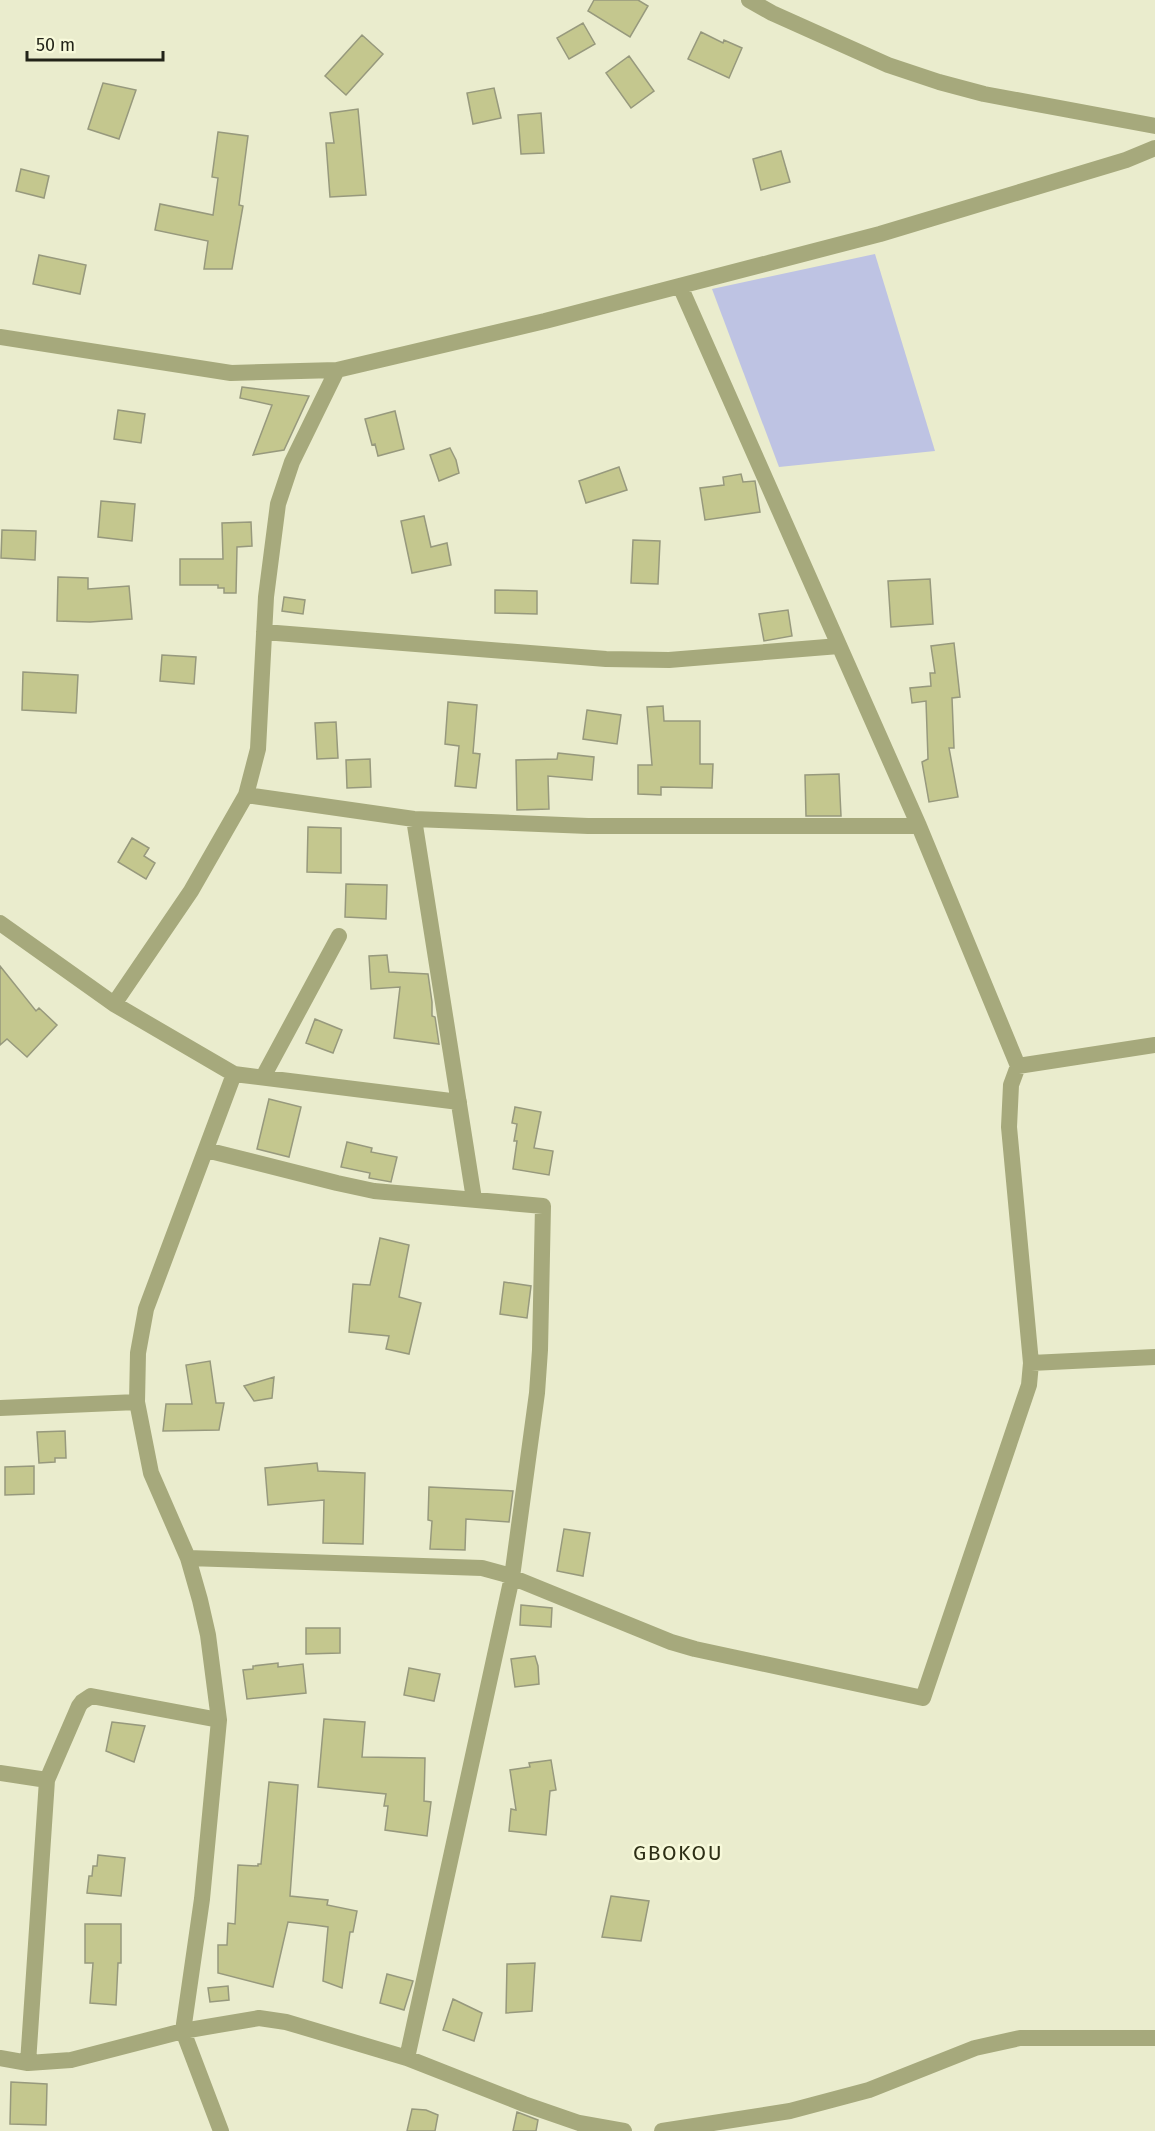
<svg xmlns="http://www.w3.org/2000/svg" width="1155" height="2131" font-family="'Fira Sans',sans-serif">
<rect width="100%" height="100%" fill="#eaeccd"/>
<path fill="#bec3e3" d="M875,254L935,451L779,467L712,289Z"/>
<path fill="#c4c78e" stroke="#97997d" stroke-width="1.5" d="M594,0H638L648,6L630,37L588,11Z
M583,23L595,44L569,59L557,38Z
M701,32L723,43L724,40L742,48L729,78L688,59Z
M362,35L383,54L346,95L325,76Z
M629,56L654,91L631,108L606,73Z
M103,83L136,90L119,139L88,129Z
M494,88L501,118L473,124L467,93Z
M358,109L366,195L330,197L326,143H334L330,113Z
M541,113L544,153L521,154L518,115Z
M218,132L248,136L239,205L243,206L232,269H204L208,241L155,230L160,204L213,215L218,178L212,177Z
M781,151L790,182L761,190L753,159Z
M21,169L49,176L44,198L16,191Z
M39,255L86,265L80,294L33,284Z
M242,387L309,396L284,450L253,455L272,405L240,398Z
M118,410L145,414L141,443L114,439Z
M395,411L404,449L378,456L375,444L372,445L365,419Z
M450,448L456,460L459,473L439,481L430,455Z
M619,467L627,490L586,503L579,481Z
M741,474L743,482L755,481L760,512L705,520L700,488L724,485L723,477Z
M101,501L135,504L132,541L98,537Z
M424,516L431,547L447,543L451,565L412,573L401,521Z
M251,522L252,546L237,547L236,593H224V588H218V585H180V559H223L222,523Z
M2,530L36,531L35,560L1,558Z
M633,540L660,541L658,584L631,583Z
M58,577L88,578V589L129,586L132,619L90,622L57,621Z
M930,579L933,624L891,627L888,581Z
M495,590L537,591V614L495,613Z
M284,597L305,600L303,614L282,611Z
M788,610L792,636L764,641L759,614Z
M954,643L960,697L952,698L954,748H949L958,797L929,802L922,762L928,759L926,701L912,703L910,688L931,686L930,673H935L931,646Z
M162,655L196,657L194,684L160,681Z
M23,672L78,675L76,713L22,710Z
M448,702L477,705L473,753L480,754L476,788L455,786L459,746L445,744Z
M663,706L664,721H700V764H713L712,788L661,787V795L638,794V765H652L647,707Z
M587,710L621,715L617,744L583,739Z
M336,722L338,758L317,759L315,723Z
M558,753L594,757L592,780L548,776L549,809L517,810L516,760L557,759Z
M370,759L371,787L347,788L346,760Z
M839,774L841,816H806L805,775Z
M308,827L341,828V873L307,872Z
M132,838L149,848L144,856L155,863L146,879L118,862Z
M346,884L387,885L386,919L345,917Z
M387,955L389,972L428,974L432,1002V1016L435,1017L439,1044L394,1038L400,987L371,989L369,956Z
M0,966L36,1011L39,1008L57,1025L27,1057L7,1039L0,1045Z
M315,1019L342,1030L333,1053L306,1043Z
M269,1099L301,1107L289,1157L257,1149Z
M515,1107L541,1112L534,1148L553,1151L549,1175L513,1169L517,1141H514L517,1124L512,1123Z
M347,1142L372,1148L371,1152L397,1157L391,1182L369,1178L370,1173L341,1167Z
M380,1238L409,1245L399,1297L421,1303L409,1354L386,1349L389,1336L349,1332L353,1284L370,1285Z
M504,1282L531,1286L527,1318L500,1314Z
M210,1361L216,1403H224L219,1430L163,1431L166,1404H192L186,1365Z
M274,1377L272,1398L254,1401L244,1386Z
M65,1431L66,1458H55V1462L39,1463L37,1432Z
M317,1463L318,1471L365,1473L363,1544L323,1543L324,1500L268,1505L265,1468Z
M34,1466V1494L5,1495V1467Z
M429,1487L513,1491L509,1522L466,1519L465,1550L430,1549L432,1521L428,1520Z
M564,1529L590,1533L583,1576L557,1571Z
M521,1605L552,1608L551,1627L520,1625Z
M306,1628H340V1653L306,1654Z
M535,1656L538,1666L539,1684L515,1687L511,1659Z
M278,1663V1667L303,1664L306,1693L247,1699L243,1670L253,1669V1666Z
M409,1668L440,1674L434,1701L404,1695Z
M324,1719L365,1722L362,1757L425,1758L424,1801L431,1802L427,1836L385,1830L388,1806H384L386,1794L318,1787Z
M112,1722L145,1726L134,1762L106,1751Z
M551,1760L556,1790L550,1791L546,1835L509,1831L511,1809L516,1810L510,1770L530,1767L529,1763Z
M269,1782L298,1785L290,1896L328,1900L327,1905L357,1911L353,1932H350L342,1988L323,1981L328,1927L314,1925L288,1922L273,1987L218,1973V1945H227L228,1923L235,1924L238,1865L258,1866V1864H261Z
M98,1855L125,1858L121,1896L87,1893L89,1876H92L93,1866H97Z
M611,1896L649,1901L641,1941L602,1937Z
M85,1924H121V1963H118L116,2005L90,2003L93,1963H85Z
M535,1963L532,2011L506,2013L507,1964Z
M387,1974L413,1981L404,2010L380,2003Z
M228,1986L229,2000L210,2002L208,1988Z
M453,1999L482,2013L474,2041L443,2030Z
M11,2082L47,2084L46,2125L10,2124Z
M412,2109L426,2110L438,2115L435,2131H407Z
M517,2112L538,2120L536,2131H513Z"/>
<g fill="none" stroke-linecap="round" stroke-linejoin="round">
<path stroke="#a6a97c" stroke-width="16" d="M749,0L772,13L888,65L939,82L984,94L1155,126
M680,286L919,826L1018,1066L1155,1045
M0,337L231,373L337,370L545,321L880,234L1126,160L1155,148
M264,632L606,659L669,660L839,646
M246,795L414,819L588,826H919
M414,819L474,1199
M0,923L114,1004L234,1074L459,1102
M114,1004L191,891L246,795L258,749L266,597L278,504L292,462L337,370
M1018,1066L1011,1085L1009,1127L1031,1363L1155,1357
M263,1077L339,936
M206,1150L337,1183L374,1191L543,1206L540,1350L537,1393L512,1577L407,2058
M0,1408L137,1402
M188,1558L482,1568L504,1574L671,1642L695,1649L923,1698L1029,1385L1031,1363
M0,1773L47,1780
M0,2058L28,2063L71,2060L183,2031L259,2018L286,2022L407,2058L524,2104L579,2123L624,2131
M28,2063L47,1780L79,1706L82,1702L91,1696L219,1720
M221,2131L183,2031L202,1899L219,1720L208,1635L200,1600L188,1558L151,1473L137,1402L138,1353L146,1309L234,1074
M662,2131L790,2111L869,2090L975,2048L1020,2038H1155"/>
</g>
<g text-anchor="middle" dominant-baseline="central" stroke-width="5" stroke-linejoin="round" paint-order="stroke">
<g font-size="21" letter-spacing="1.5" fill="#2d2e15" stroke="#f7f9da">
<text x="678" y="1853">GBOKOU</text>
</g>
</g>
<path d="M27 51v9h136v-9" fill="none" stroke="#222318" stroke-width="3"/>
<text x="36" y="51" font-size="18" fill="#222318" stroke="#f7f9da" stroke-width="4.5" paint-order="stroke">50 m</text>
</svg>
